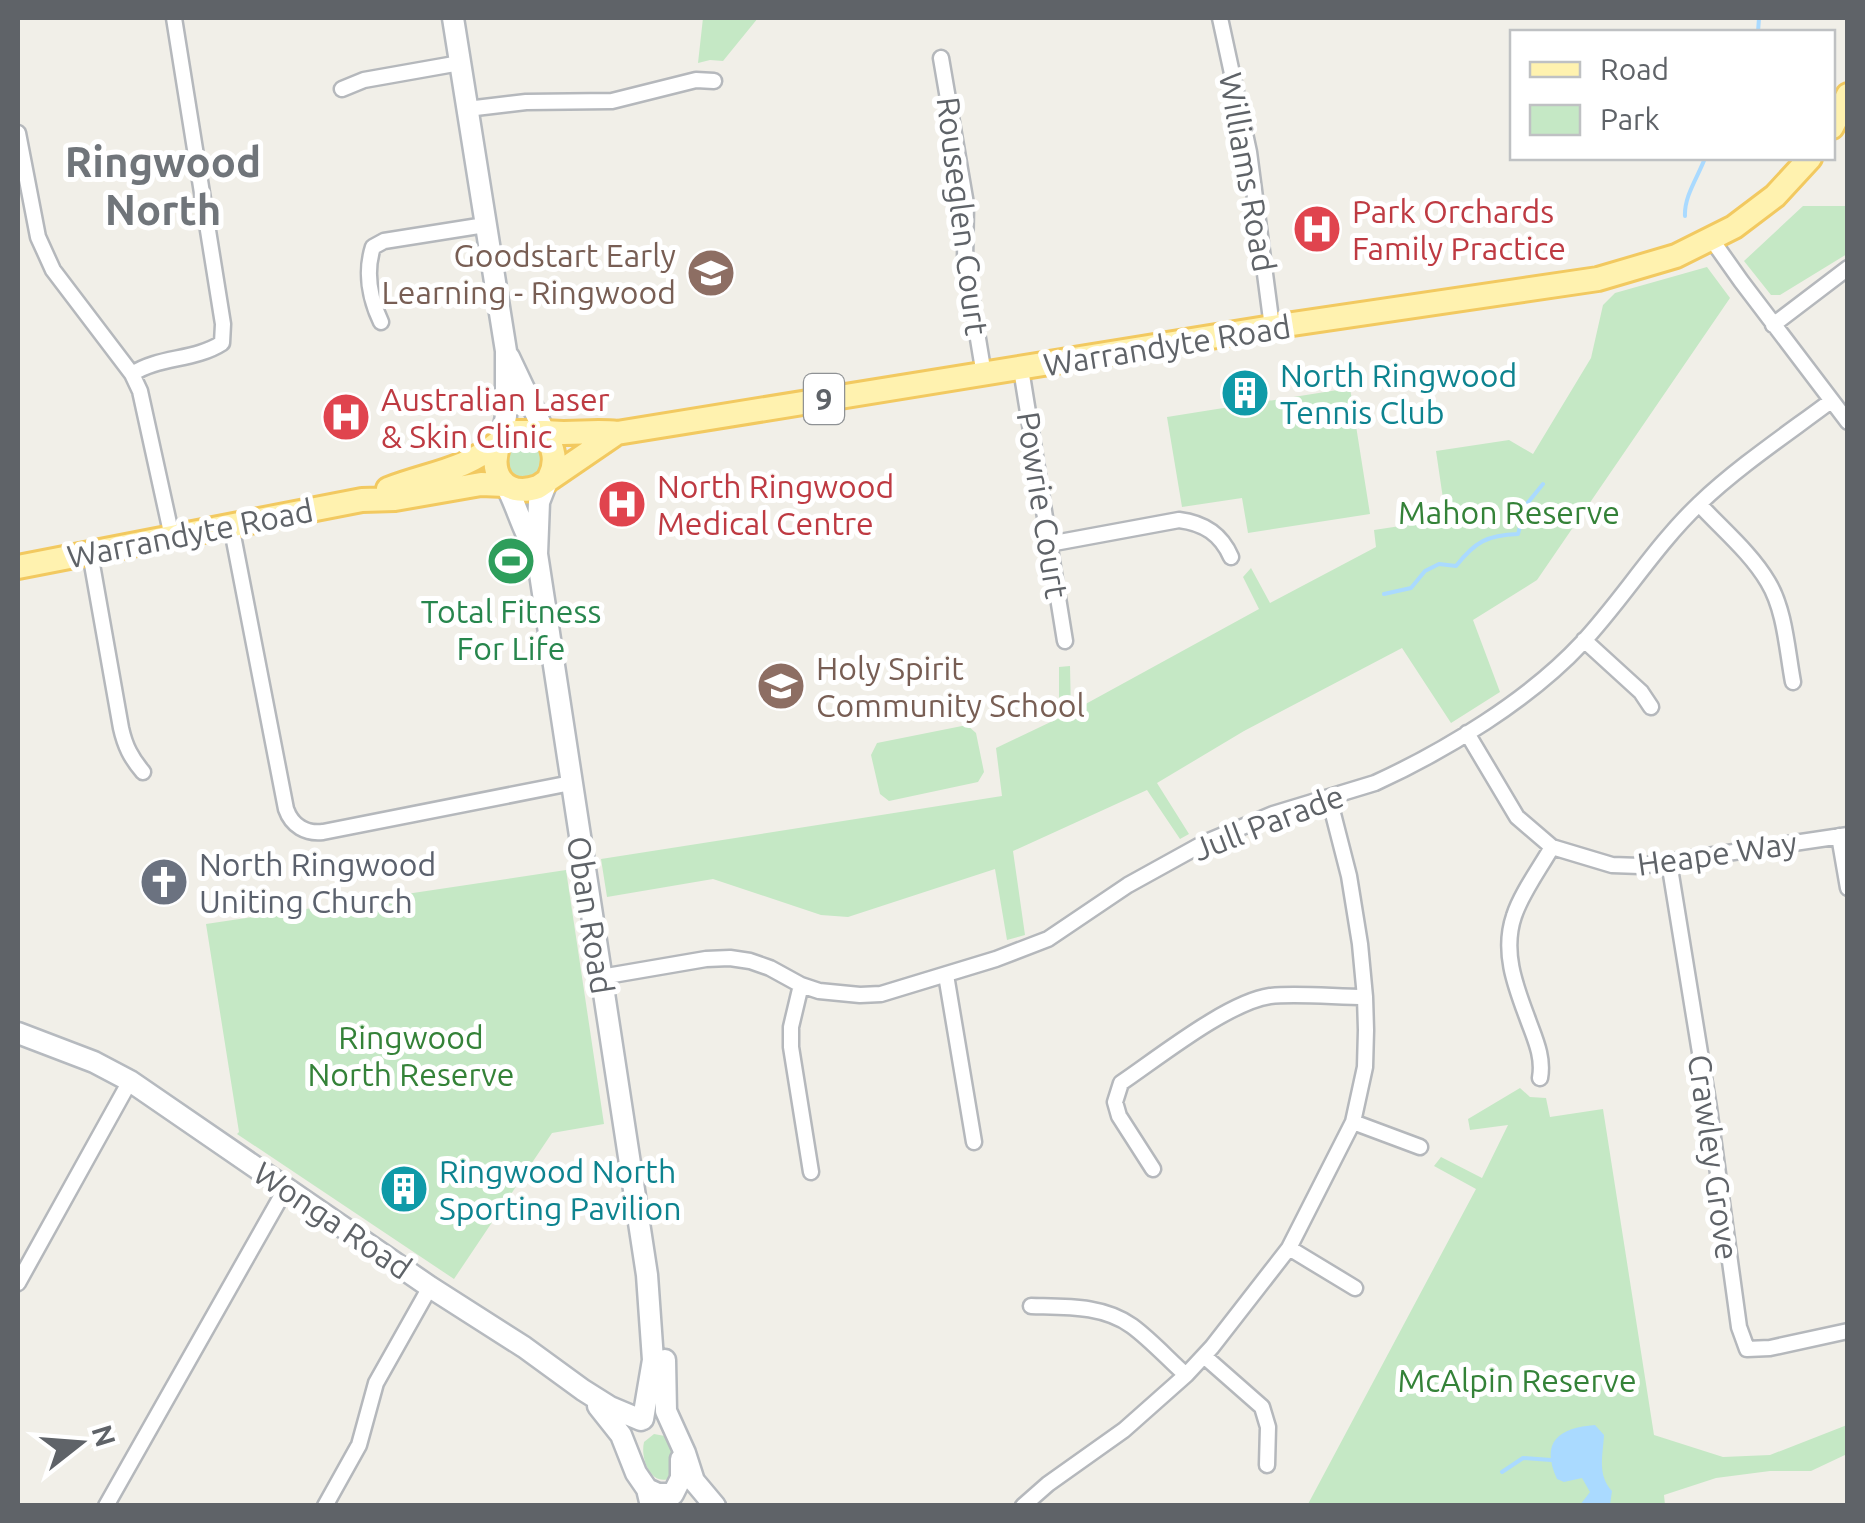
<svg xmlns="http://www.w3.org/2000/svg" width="1865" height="1523" font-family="Ubuntu,sans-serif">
<rect width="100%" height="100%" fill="#f1efe8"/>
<path fill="#c5e8c5" d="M703,18H758L723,61L710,60L698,63Z
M1803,206H1847V254L1780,295H1771L1744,261Z
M1707,267L1730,298L1537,580L1473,620L1500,692L1451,723L1402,648L1244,731L1157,783L1189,834L1180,839L1147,790L1013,851L1025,935L1007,940L995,869L848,917L821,915L713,879L607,897L601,859L1002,796L996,748L1059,718V667L1070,666L1071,712L1259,609L1243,577L1251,568L1270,603L1376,547L1374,530L1446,519L1436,451L1509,440L1533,454L1591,358L1603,305L1615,293Z
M1350,388L1370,514L1248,533L1242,498L1182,507L1167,417Z
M537,441L547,463L533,481L510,478L503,453L511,442Z
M967,725L976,733L984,772L978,782L889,801L880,794L871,755L877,743Z
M566,870L604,1124L552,1133L454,1279L237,1134L239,1132L206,924Z
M1520,1088L1530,1097L1546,1098L1550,1117L1603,1109L1654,1435L1723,1457L1770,1455L1847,1425V1454L1811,1471H1770L1716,1478L1664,1495L1665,1505L1307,1506L1476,1189L1434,1166L1441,1157L1482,1178L1508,1125L1470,1130L1468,1119Z
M654,1434L665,1436C674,1450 674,1463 671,1478C651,1487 640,1459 644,1442Z"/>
<path fill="#aadaff" d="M1595,1425L1604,1435C1603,1455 1597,1475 1612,1491L1610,1505H1580L1590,1492L1582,1478L1564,1482L1557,1479C1540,1441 1559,1428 1595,1425Z"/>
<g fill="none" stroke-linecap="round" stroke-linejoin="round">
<path stroke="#aadaff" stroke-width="4" d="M1758,32L1759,18
M1685,216C1684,196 1698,177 1705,158
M1384,594L1411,588L1425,571L1439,564L1456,566C1475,542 1487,535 1518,534L1526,505L1543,484
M1502,1472L1523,1458L1551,1460"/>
<g stroke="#b5b8bc" stroke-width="19">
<path id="street" d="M1220,18L1249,152L1272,327
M941,58L966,204L965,260L984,375
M342,89L364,80L460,63
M467,109L526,102L612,101L696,80L714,81
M18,133L38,237L53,270L132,374L140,391L172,537
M1712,240L1741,281L1848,422
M381,322C370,299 365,272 373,247L384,241L485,225
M1773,325L1848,268
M1021,369L1065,641
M132,374C159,356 194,361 222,343L223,324L174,18
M1699,504C1722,529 1751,553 1768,582C1785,610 1787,650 1793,682
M231,525L286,809C292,826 306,834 323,832L571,783
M1049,544L1179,520C1204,523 1221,534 1231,557
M90,553L121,728C125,746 131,758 143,772
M1584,640L1641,692L1651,707
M1467,733L1517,817L1552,847L1612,865L1640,866L1848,835
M1839,836L1848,888
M1669,862L1709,1108L1739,1327L1747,1349L1770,1348L1848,1331
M946,975L974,1142
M601,977L706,959L730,958L750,961L770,968L801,985L819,991L860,995L881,994L996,959L1048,939L1128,885L1204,843L1273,814L1375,783C1445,751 1529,700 1582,643C1623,599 1655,546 1699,504C1739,466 1787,434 1831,401
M801,985L791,1027V1047L811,1172
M1540,1078C1544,1056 1534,1037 1527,1017C1515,985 1502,951 1514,916C1521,894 1540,868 1552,847
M1353,1122L1420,1147
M1153,1169L1119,1116L1115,1102L1121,1083C1158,1058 1228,1002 1270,996C1296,993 1337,997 1365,997
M1289,1248L1355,1288
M18,1283L130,1081
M1031,1306C1066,1307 1103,1305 1132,1326C1151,1340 1168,1359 1186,1375
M1204,1356L1262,1407L1268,1427L1267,1465
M106,1506L286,1188
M325,1506L359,1445L376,1383L430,1287
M1023,1506L1048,1484L1124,1430L1186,1375L1212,1347L1289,1248L1353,1122L1365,1067L1366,1030L1365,997L1360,944L1349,876L1329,798"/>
</g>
<g stroke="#b6babf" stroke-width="25">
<path id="secondary" d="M453,18L506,351V416L501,440
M509,357L544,431
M548,479L539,502L537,554L647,1275L653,1360L643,1419
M506,486C517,506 522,529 534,548
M18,1033L94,1062L130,1081L430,1287L524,1347L583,1390L610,1407L641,1420
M665,1360L666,1411L685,1453L694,1481L715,1506
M598,1406L621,1435L636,1473L647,1489L651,1506
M647,1489L658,1494H673L681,1478V1459"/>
</g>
<g stroke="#f2c960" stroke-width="28">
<path id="primary" d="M1832,127L1848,95
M545,432C569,435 594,430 617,433L1272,327L1598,279L1676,256L1734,227L1775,196L1810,158
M549,478C558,461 553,448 545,432H516L501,440C486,470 503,499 538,487L617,433
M388,489C429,473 465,471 500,441
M18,567L362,500L395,499L481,484L505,485"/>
</g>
<use href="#street" stroke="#fff" stroke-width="14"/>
<use href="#secondary" stroke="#fff" stroke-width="20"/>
<use href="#primary" stroke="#fff2af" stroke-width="22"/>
</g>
<defs>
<g id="hospital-disc" transform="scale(2.5)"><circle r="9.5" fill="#e0444e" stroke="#fff"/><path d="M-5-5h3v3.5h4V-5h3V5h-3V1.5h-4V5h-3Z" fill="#fff"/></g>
<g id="school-disc" transform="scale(2.5)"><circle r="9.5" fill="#8d6e63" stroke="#fff"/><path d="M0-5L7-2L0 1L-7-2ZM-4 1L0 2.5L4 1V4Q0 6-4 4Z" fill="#fff"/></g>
<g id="building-disc" transform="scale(2.5)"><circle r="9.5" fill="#0f9aa8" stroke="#fff"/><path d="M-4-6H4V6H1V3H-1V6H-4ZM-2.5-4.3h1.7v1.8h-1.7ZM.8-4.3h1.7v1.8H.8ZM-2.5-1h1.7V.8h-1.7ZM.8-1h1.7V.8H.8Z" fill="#fff"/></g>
<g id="stadium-disc" transform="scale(2.5)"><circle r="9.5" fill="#2e9e5b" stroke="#fff"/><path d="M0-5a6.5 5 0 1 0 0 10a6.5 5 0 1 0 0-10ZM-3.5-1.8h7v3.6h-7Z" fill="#fff"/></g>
<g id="church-disc" transform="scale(2.5)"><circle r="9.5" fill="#6b7280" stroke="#fff"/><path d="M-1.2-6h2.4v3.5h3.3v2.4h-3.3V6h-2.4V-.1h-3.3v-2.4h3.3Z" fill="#fff"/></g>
</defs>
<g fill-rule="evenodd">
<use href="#hospital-disc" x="1317" y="229"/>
<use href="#school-disc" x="711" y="273"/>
<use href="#building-disc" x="1245" y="393"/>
<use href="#hospital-disc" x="346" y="417"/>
<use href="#hospital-disc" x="622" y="504"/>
<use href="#stadium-disc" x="511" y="561"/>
<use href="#school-disc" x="781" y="686"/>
<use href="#church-disc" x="164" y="882"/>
<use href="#building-disc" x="404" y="1189"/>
</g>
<g text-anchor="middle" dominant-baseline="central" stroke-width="10" stroke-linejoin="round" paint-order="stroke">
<rect fill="#fff" stroke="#8f9295" stroke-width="2.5" x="804" y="374" width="40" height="50" rx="8"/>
<g font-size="30" font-weight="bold" fill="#5f6368">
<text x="824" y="399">9</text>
</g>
<g font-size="32" fill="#5f6368" stroke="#fff">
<text transform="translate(1248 172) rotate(80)">Williams Road</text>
<text transform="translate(963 216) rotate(83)">Rouseglen Court</text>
<text transform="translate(1167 345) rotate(-9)">Warrandyte Road</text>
<text transform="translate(1043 505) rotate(81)">Powrie Court</text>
<text transform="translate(190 533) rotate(-11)">Warrandyte Road</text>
<text transform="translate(1268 822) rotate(-21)">Jull Parade</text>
<text transform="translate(1717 853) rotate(-8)">Heape Way</text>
<text transform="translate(591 915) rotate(81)">Oban Road</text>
<text transform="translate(1714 1157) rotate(82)">Crawley Grove</text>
<text transform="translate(333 1220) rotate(34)">Wonga Road</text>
</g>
<g font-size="32" fill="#be3a42" stroke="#fff" text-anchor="start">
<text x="1352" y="211">Park Orchards<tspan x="1352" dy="37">Family Practice</tspan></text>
<text x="381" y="399">Australian Laser<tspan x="381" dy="37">&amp; Skin Clinic</tspan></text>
<text x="657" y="486">North Ringwood<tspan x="657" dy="37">Medical Centre</tspan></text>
</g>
<g font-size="32" fill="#785e54" stroke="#fff" text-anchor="end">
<text x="676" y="255">Goodstart Early<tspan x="676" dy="37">Learning - Ringwood</tspan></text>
<text x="816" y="668" text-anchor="start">Holy Spirit<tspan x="816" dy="37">Community School</tspan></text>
</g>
<g font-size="32" fill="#0d838f" stroke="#fff" text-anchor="start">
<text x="1280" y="375">North Ringwood<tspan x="1280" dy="37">Tennis Club</tspan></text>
<text x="439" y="1171">Ringwood North<tspan x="439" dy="37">Sporting Pavilion</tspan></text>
</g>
<g font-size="32" fill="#348238" stroke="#fff">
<text x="1509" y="512">Mahon Reserve</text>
<text x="411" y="1037">Ringwood<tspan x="411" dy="37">North Reserve</tspan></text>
<text x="1517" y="1380">McAlpin Reserve</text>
</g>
<g font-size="32" fill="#27864d" stroke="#fff">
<text x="511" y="611">Total Fitness<tspan x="511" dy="37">For Life</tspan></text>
</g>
<g font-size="32" fill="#5b616d" stroke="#fff" text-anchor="start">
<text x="199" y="864">North Ringwood<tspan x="199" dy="37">Uniting Church</tspan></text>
</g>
<g font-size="42" font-weight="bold" fill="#70757a" stroke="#fff">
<text x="163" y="161">Ringwood<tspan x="163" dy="48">North</tspan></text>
</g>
</g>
<rect width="1865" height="1523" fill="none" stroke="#5f6368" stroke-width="40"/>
<rect x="1510" y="30" width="325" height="130" fill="#ffffff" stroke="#bfc1c3" stroke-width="2.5"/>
<rect x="1530" y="62" width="50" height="15" fill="#fff2af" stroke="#bfc1c3" stroke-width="2.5"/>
<text x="1600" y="80" font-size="30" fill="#5f6368">Road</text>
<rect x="1530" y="105" width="50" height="30" fill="#c5e8c5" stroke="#bfc1c3" stroke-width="2.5"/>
<text x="1600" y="130" font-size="30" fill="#5f6368">Park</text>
<g transform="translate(80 1443) rotate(73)" stroke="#ffffff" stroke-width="8" paint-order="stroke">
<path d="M0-8L18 38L0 25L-18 38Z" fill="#5f6368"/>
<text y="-15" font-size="28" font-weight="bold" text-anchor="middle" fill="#5f6368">N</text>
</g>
</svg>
